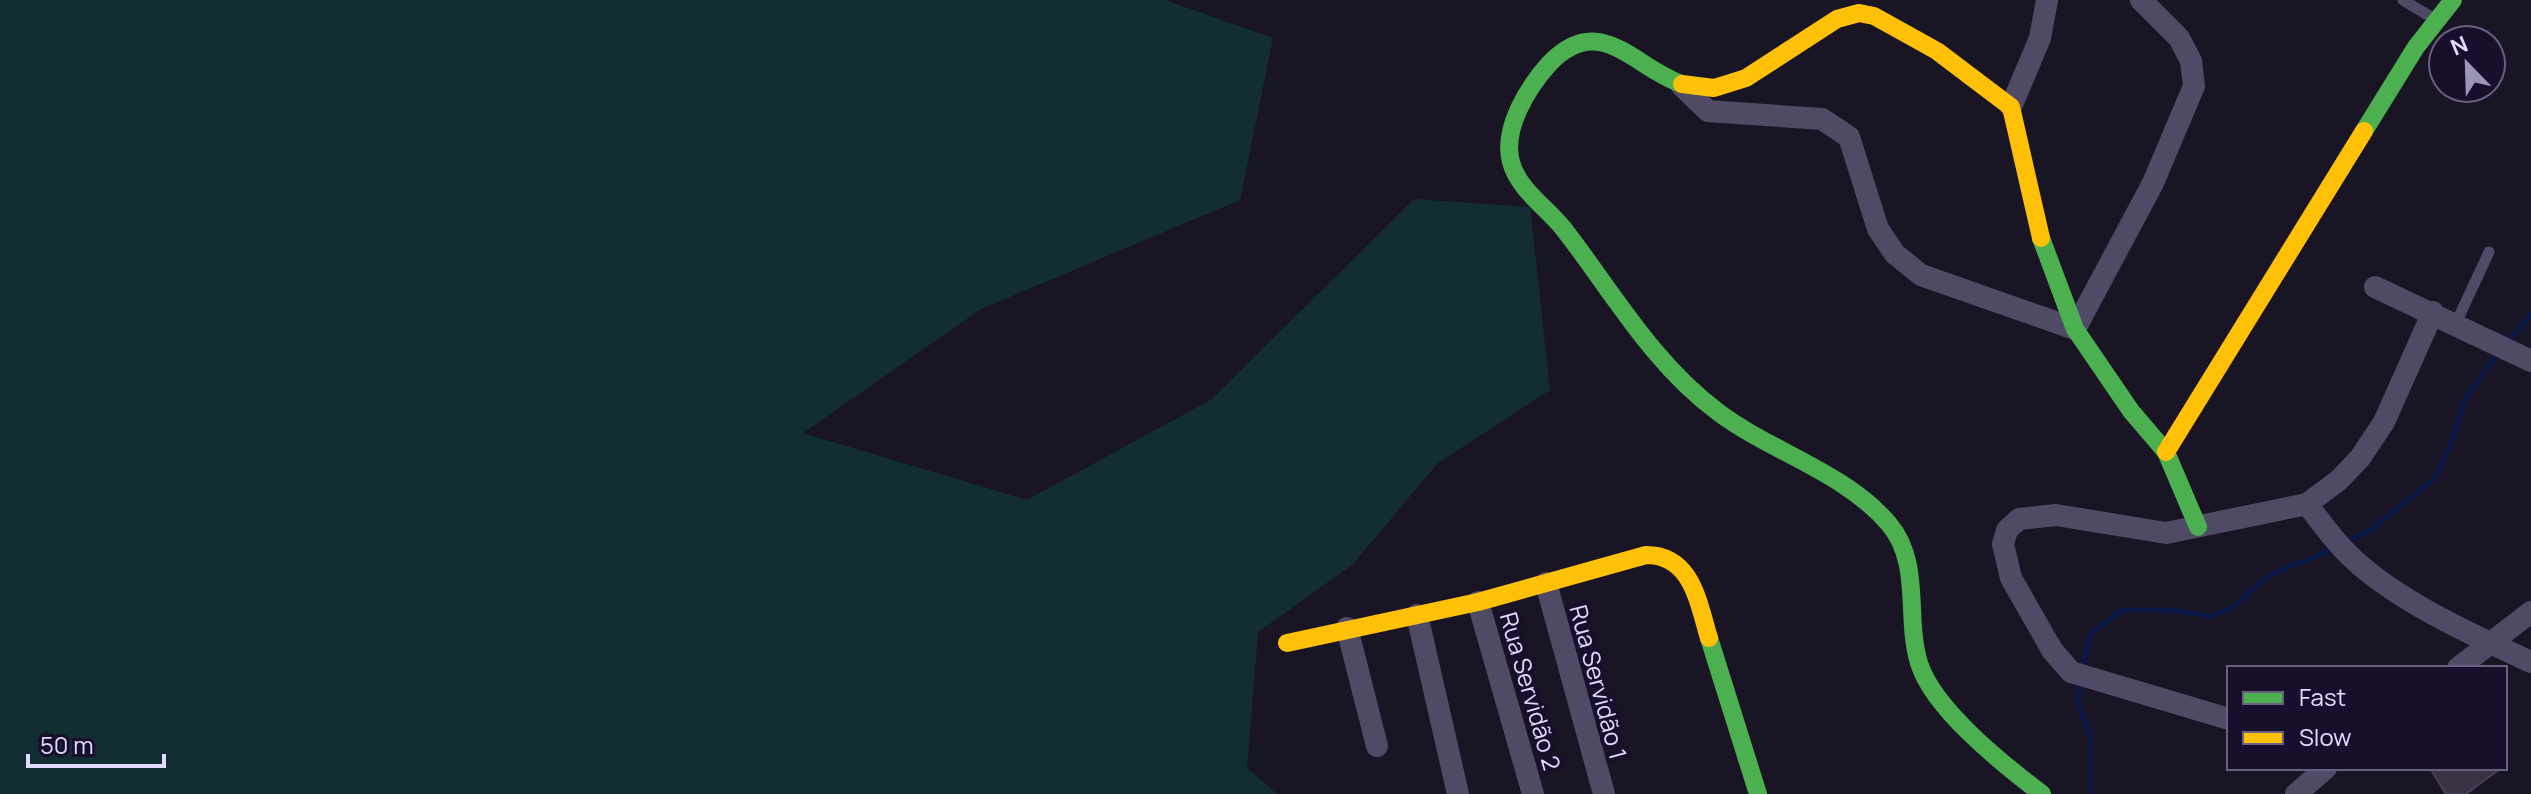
<svg xmlns="http://www.w3.org/2000/svg" width="2531" height="794" font-family="Manrope,sans-serif">
<rect width="100%" height="100%" fill="#1a1525"/>
<path fill="#132e33" d="M0,0H1165L1273,38L1240,200L981,309L803,433L1027,500L1212,399L1414,199L1530,207L1550,390L1438,463L1352,565L1258,632L1247,768L1277,794H0Z"/>
<g fill="none" stroke-linecap="round" stroke-linejoin="round">
<path stroke="#0a1848" stroke-width="5" d="M2508,341L2531,315
M2345,543L2371,530L2435,478L2450,447L2465,399L2499,352
M2082,669L2091,633L2122,610H2171L2210,616L2230,609L2270,575L2333,549
M2080,679L2078,703L2091,737V794"/>
</g>
<path fill="#3a3346" stroke="#484058" stroke-width="2" d="M2430,768H2501L2466,794H2446Z"/>
<g fill="none" stroke-linecap="round" stroke-linejoin="round">
<path stroke="#4f4a66" stroke-width="11" d="M2403,0L2436,20
M2456,323L2489,252"/>
<path stroke="#4f4a66" stroke-width="22" d="M1682,86L1708,111L1822,119L1849,137L1878,229L1895,254L1921,275L2075,329L2153,183L2194,86L2191,61L2179,38L2141,0
M2011,107L2040,38L2047,0
M2375,287L2531,361
M2307,504C2321,522 2333,540 2350,556C2395,600 2474,636 2531,662
M1546,583L1604,794
M1478,602L1533,794
M1417,615L1458,794
M1347,628L1377,746
M2458,668L2531,612
M2229,719L2071,672L2052,650L2011,578L2003,544L2007,530L2019,519L2056,515L2166,533L2307,504L2339,480L2360,458L2384,422L2433,312
M2296,794L2326,768"/>
<path stroke="#4caf50" stroke-width="18" d="M1682,84C1634,68 1600,10 1549,64C1528,87 1502,129 1511,162C1518,189 1546,207 1563,228C1612,291 1652,363 1718,412C1771,452 1845,472 1889,524C1922,563 1905,618 1919,663C1933,709 2004,765 2042,794
M2364,131L2416,47L2453,0
M2041,238L2075,329L2131,411L2166,452L2198,527
M1709,638L1758,794"/>
<path stroke="#ffc107" stroke-width="18" d="M1682,84L1714,88L1746,78L1837,19L1859,13L1874,16L1937,51L2011,107L2041,238
M2166,452L2364,131
M1287,643L1478,602L1646,555C1692,555 1698,602 1709,638"/>
</g>
<g text-anchor="middle" dominant-baseline="central" stroke-width="8" stroke-linejoin="round" paint-order="stroke">
<g font-size="24" fill="#e2d9ff" stroke="#170f2b">
<text transform="translate(1599 682) rotate(75)">Rua Servidão 1</text>
<text transform="translate(1531 691) rotate(74)">Rua Servidão 2</text>
</g>
</g>
<rect x="2227" y="666" width="280" height="104" fill="#170f2b" stroke="#686080" stroke-width="2"/>
<rect x="2243" y="692" width="40" height="12" fill="#4caf50" stroke="#686080" stroke-width="2"/>
<text x="2299" y="706" font-size="24" fill="#e2d9ff">Fast</text>
<rect x="2243" y="732" width="40" height="12" fill="#ffc107" stroke="#686080" stroke-width="2"/>
<text x="2299" y="746" font-size="24" fill="#e2d9ff">Slow</text>
<g transform="translate(2467 64) rotate(337)"><circle r="38" fill="#170f2b" stroke="#686080" stroke-width="2"/>
<path d="M0-6L14 30L0 20L-14 30Z" fill="#9c94b3"/>
<text y="-12" font-size="22" font-weight="bold" text-anchor="middle" fill="#e2d9ff">N</text>
</g>
<path d="M28 754v12h136v-12" fill="none" stroke="#e2d9ff" stroke-width="4"/>
<text x="40" y="754" font-size="24" fill="#e2d9ff" stroke="#170f2b" stroke-width="6" paint-order="stroke">50 m</text>
</svg>
